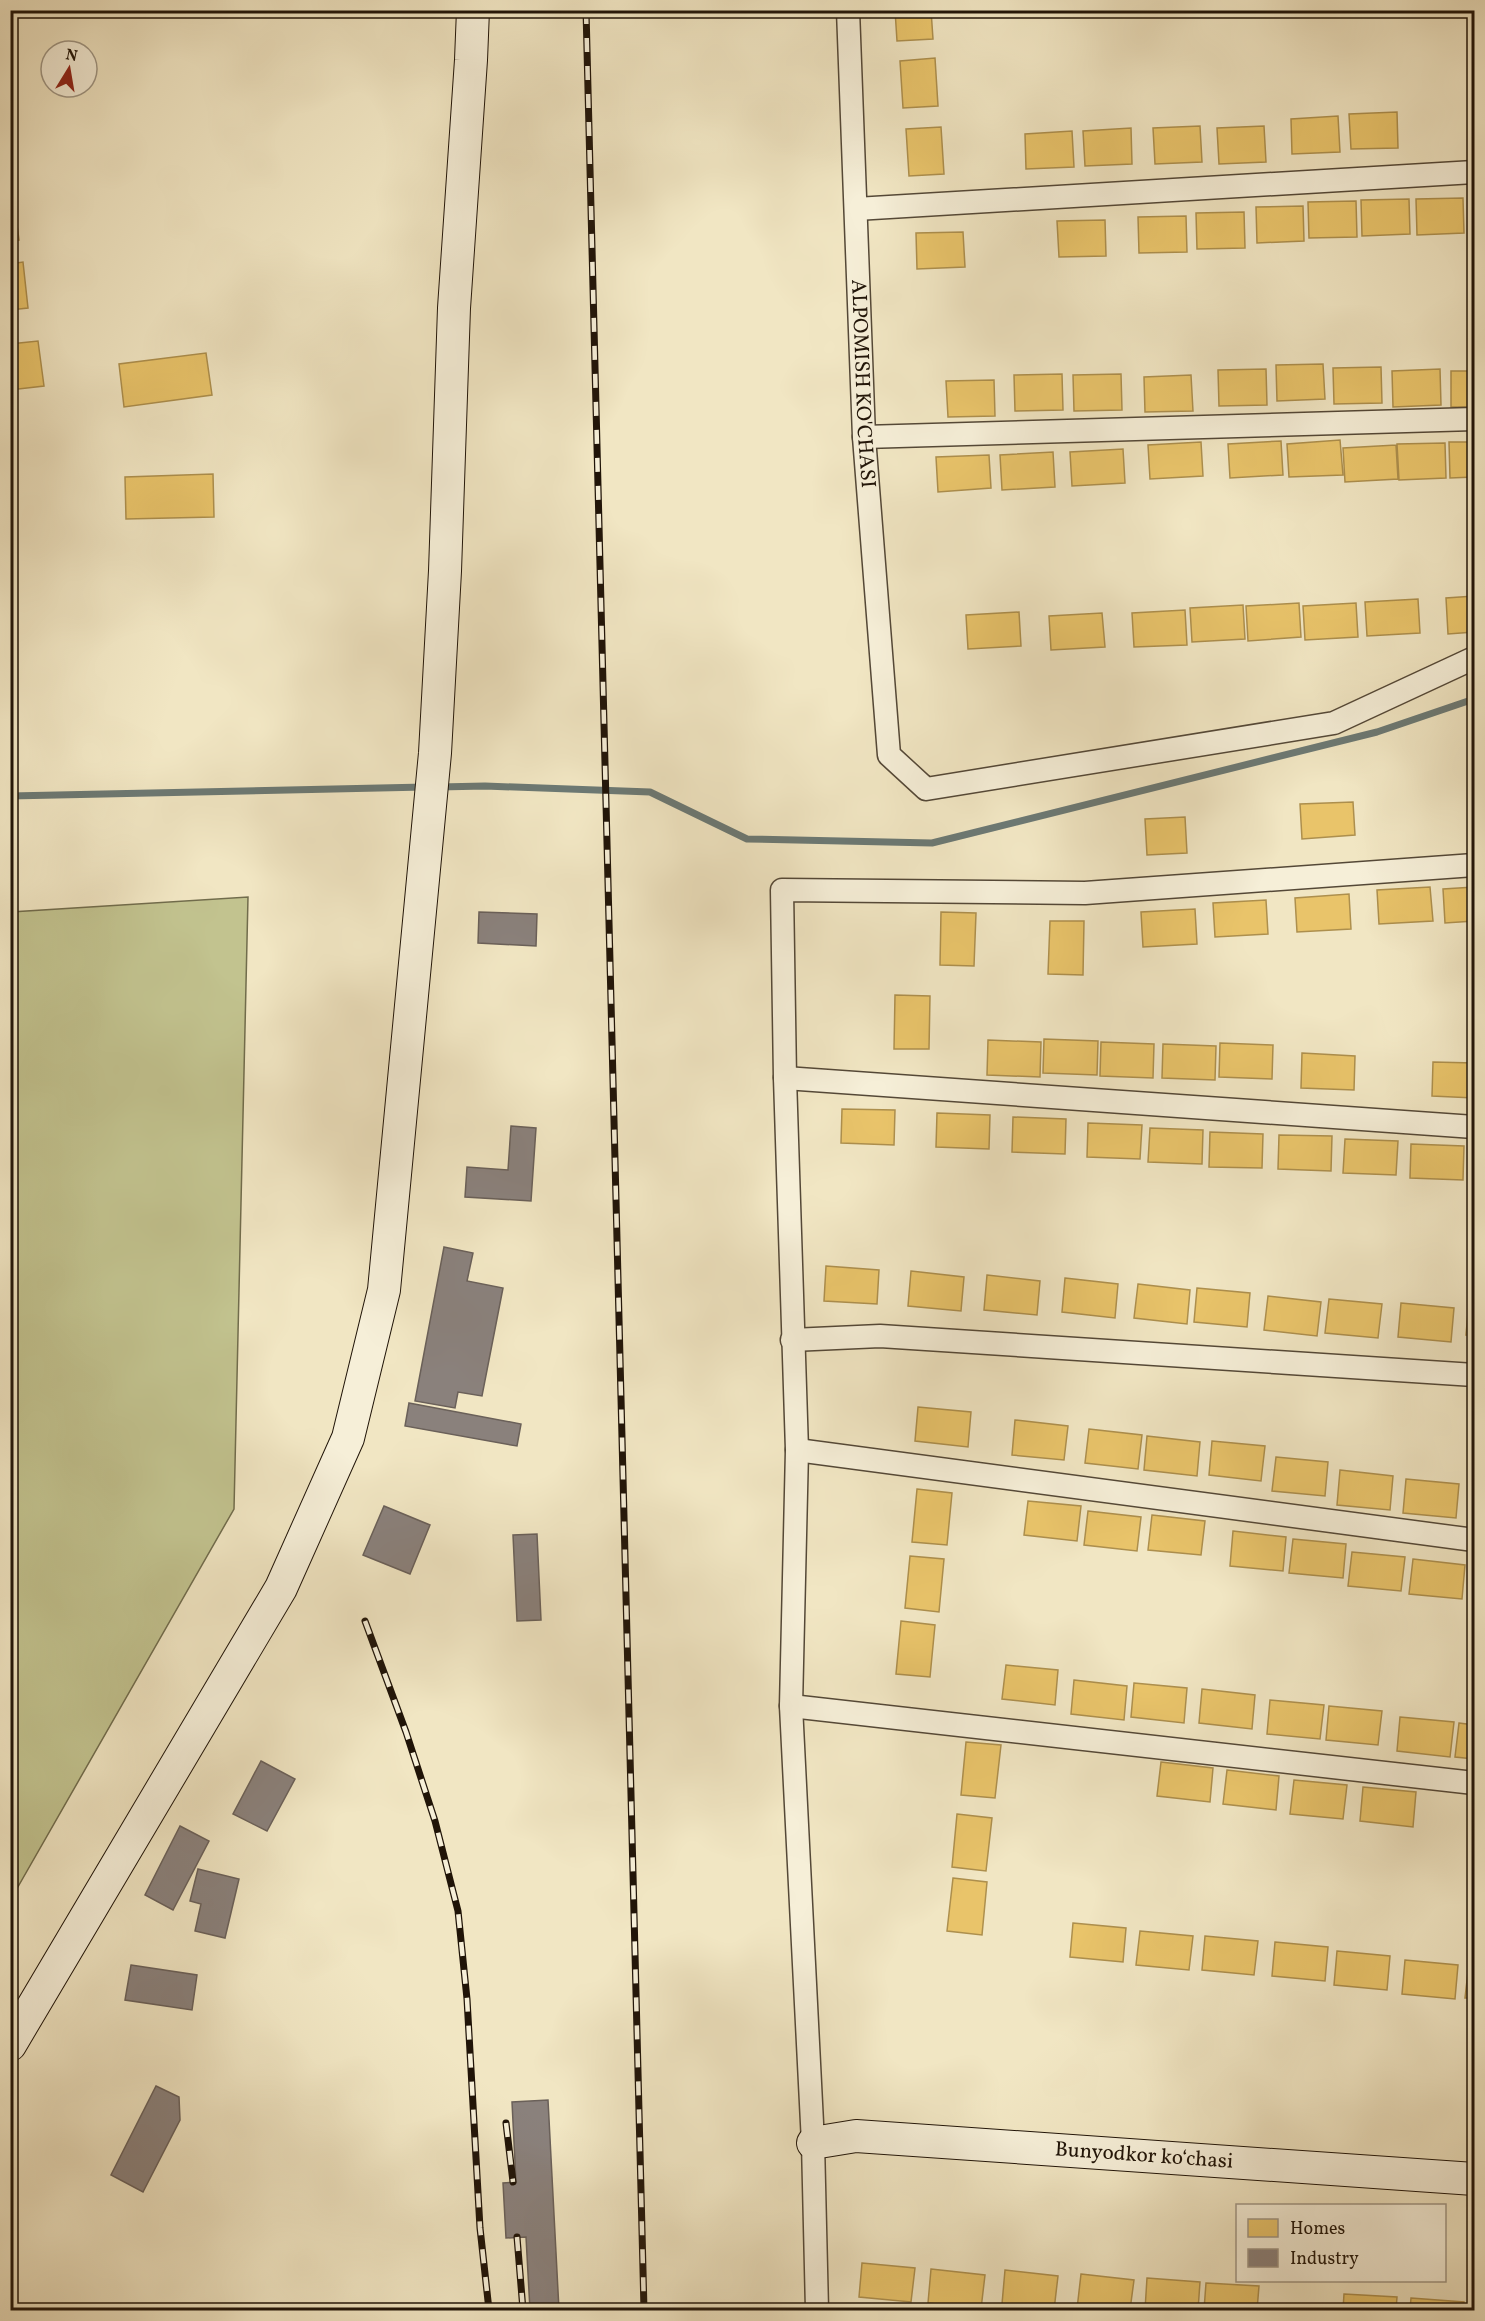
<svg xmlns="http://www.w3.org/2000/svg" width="1485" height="2321" font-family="Vollkorn,serif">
<rect width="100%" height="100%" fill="#f1e6c3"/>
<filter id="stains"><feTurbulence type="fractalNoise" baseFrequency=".00333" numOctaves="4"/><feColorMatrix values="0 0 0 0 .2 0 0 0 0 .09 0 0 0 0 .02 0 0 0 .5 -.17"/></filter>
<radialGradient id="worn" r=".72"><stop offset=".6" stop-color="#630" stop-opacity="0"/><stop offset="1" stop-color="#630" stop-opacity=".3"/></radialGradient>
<path fill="#c2c38f" stroke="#716c4c" stroke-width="1.5" d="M248,897L234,1509L11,1899V912Z"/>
<path fill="#e9c46a" stroke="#ad8f4d" stroke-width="1.5" d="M895,10H931L933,39L897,41Z
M935,58L938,106L903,108L900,61Z
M1397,112L1398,148L1351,149L1349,114Z
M1338,116L1340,152L1292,154L1291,119Z
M1200,126L1202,162L1155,164L1153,128Z
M1264,126L1266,162L1219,164L1217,128Z
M941,127L944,174L909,176L906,129Z
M1131,128L1132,164L1085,166L1083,131Z
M1072,131L1074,167L1026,169L1025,134Z
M10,195H13L19,240L10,241Z
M1468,195H1474V231H1469Z
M1463,198L1464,233L1417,235L1416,199Z
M1409,199L1410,234L1362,236L1361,200Z
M1356,201L1357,237L1309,238L1308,202Z
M1303,206L1304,241L1257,243L1256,207Z
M1244,212L1245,248L1197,249L1196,213Z
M1186,216L1187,252L1139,253L1138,217Z
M1105,220L1106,256L1059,257L1057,221Z
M963,232L965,267L917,269L916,233Z
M23,262L28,308L10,310V264Z
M38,341L44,386L10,390V344Z
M206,353L212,395L124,407L119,364Z
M1323,364L1325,399L1277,401L1276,365Z
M1381,367L1382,403L1334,404L1333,368Z
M1266,369L1267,405L1219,406L1218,370Z
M1440,369L1441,405L1393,407L1392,371Z
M1451,371H1474V407H1451Z
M1062,374L1063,410L1015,411L1014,375Z
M1121,374L1122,410L1074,411L1073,375Z
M1191,375L1193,411L1145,412L1144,377Z
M994,380L995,416L948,417L946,381Z
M1340,440L1343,475L1289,477L1287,444Z
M1281,441L1283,475L1230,478L1228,444Z
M1201,442L1203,476L1150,479L1148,445Z
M1449,442H1474V477L1450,478Z
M1445,443L1446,478L1399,480L1397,444Z
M1396,445L1398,479L1345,482L1343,448Z
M1123,449L1125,483L1072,486L1070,452Z
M1053,452L1055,487L1002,490L1000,455Z
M989,455L991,488L938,492L936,457Z
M213,474L214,517L126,519L125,477Z
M1474,596V632L1448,634L1446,598Z
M1418,599L1420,633L1367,636L1365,602Z
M1299,603L1301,637L1248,641L1246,606Z
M1356,603L1358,637L1305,640L1303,606Z
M1243,605L1245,639L1192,642L1190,608Z
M1185,610L1187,645L1134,647L1132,613Z
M1019,612L1021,646L968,649L966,615Z
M1102,613L1105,647L1051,650L1049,616Z
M1353,802L1355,835L1302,839L1300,804Z
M1185,817L1187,853L1147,855L1145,819Z
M1430,887L1433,921L1379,924L1377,890Z
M1474,887V921L1445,923L1443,889Z
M1349,894L1351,929L1297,932L1295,898Z
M1266,900L1268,934L1215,937L1213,903Z
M1195,909L1197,944L1143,947L1141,912Z
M941,912L976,913L974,966L940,965Z
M1050,921H1084L1083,975L1048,974Z
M895,995L930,996L929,1049H894Z
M1044,1039L1098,1041L1097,1075L1043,1073Z
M988,1040L1041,1042L1040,1077L987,1075Z
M1101,1042L1154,1044L1153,1078L1100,1076Z
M1220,1043L1273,1045L1272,1079L1219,1077Z
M1163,1044L1216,1046L1215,1080L1162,1078Z
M1302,1053L1355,1056L1354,1090L1301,1088Z
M1433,1062L1474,1063V1098L1432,1096Z
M842,1109L895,1110L894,1145L841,1143Z
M937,1113L990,1115L989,1149L936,1147Z
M1013,1117L1066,1119L1065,1154L1012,1152Z
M1088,1123L1142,1125L1140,1159L1087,1157Z
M1150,1128L1203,1130L1202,1164L1148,1162Z
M1210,1132L1263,1134L1262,1168L1209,1167Z
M1279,1135L1332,1136L1331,1171L1278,1169Z
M1345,1139L1398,1141L1396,1175L1343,1173Z
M1411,1144L1464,1146L1463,1180L1410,1178Z
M826,1266L879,1270L877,1304L824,1301Z
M911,1271L964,1277L961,1311L908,1306Z
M987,1275L1040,1281L1037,1315L984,1310Z
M1065,1278L1118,1284L1115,1318L1062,1312Z
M1138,1284L1190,1290L1187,1324L1134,1318Z
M1197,1288L1250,1293L1247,1327L1194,1322Z
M1268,1296L1321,1302L1317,1336L1264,1330Z
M1329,1299L1382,1304L1378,1338L1325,1333Z
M1469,1301H1474V1336L1466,1335Z
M1401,1303L1454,1308L1451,1342L1398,1337Z
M918,1407L971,1412L968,1447L915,1441Z
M1015,1420L1068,1426L1064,1460L1012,1455Z
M1089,1429L1142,1435L1138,1469L1085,1463Z
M1147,1436L1200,1442L1197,1476L1144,1470Z
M1212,1441L1265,1446L1261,1481L1209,1475Z
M1276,1457L1328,1462L1325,1496L1272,1491Z
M1340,1470L1393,1476L1390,1510L1337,1505Z
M1406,1479L1459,1484L1456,1518L1403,1513Z
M1473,1481H1474V1516L1470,1515Z
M917,1489L952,1493L947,1545L912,1542Z
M1028,1501L1081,1506L1077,1541L1024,1535Z
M1088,1511L1141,1517L1137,1551L1084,1545Z
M1152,1515L1205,1521L1201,1555L1148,1550Z
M1233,1531L1286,1537L1283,1571L1230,1566Z
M1293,1539L1346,1544L1343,1578L1289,1573Z
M1352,1552L1405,1557L1401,1591L1348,1586Z
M910,1556L944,1559L939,1612L905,1608Z
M1413,1559L1465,1565L1462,1599L1409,1594Z
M901,1621L935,1625L930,1677L896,1674Z
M1006,1665L1058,1670L1055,1705L1002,1699Z
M1074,1680L1127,1686L1124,1720L1071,1714Z
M1134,1683L1187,1688L1184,1723L1131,1717Z
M1202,1689L1255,1695L1252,1729L1199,1723Z
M1270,1700L1324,1705L1320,1739L1267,1734Z
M1329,1706L1382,1711L1378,1745L1326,1740Z
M1400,1717L1454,1722L1450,1757L1397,1751Z
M1459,1723L1474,1725V1759L1455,1757Z
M966,1742L1001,1745L995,1798L961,1795Z
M1161,1762L1213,1768L1210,1802L1157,1796Z
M1227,1770L1279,1776L1276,1810L1223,1804Z
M1294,1780L1347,1785L1343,1819L1290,1814Z
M1363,1787L1416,1792L1413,1827L1360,1821Z
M957,1814L992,1818L986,1871L952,1867Z
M953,1878L987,1882L982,1935L947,1931Z
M1073,1923L1126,1928L1123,1962L1070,1957Z
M1140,1931L1193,1936L1189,1970L1136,1965Z
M1205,1936L1258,1941L1254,1975L1202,1970Z
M1275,1942L1328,1947L1325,1981L1272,1976Z
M1337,1951L1390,1956L1387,1990L1334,1985Z
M1405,1960L1458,1965L1455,1999L1402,1994Z
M1469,1963L1474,1964V1998H1465Z
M862,2263L915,2268L911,2302L859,2297Z
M931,2269L985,2275L981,2309L928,2303Z
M1005,2270L1058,2276L1054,2310L1002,2304Z
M1081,2274L1134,2280L1130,2310L1077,2309Z
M1147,2278L1200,2282L1198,2310H1145Z
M1206,2283L1259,2286L1257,2310H1204Z
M1344,2294L1397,2297L1396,2310H1343Z
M1411,2298L1464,2302L1463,2310H1410Z"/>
<path fill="#8a817c" stroke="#6a6059" stroke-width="1.5" d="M479,912L537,914L536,946L478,943Z
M511,1126L536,1128L531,1201L465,1197L467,1167L508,1170Z
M444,1247L473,1253L467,1281L503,1288L482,1396L458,1392L455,1408L415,1401Z
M409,1403L521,1424L517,1446L405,1426Z
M384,1506L430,1525L410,1574L363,1555Z
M537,1534L541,1620L517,1621L513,1535Z
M261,1761L295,1779L267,1831L233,1814Z
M180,1826L209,1841L173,1910L145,1895Z
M198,1869L239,1879L225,1938L195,1931L201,1904L190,1901Z
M131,1965L197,1975L192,2010L125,2000Z
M156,2086L179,2097L180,2120L143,2192L111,2175Z
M548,2100L559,2310H530L526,2237L506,2238L503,2183L516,2182L512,2102Z"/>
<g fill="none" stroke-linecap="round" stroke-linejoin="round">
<path stroke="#6c7974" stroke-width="7" d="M439,787L485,786L650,792L747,839L932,843L1377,732L1474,699
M10,796L425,787"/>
<g stroke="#544837" stroke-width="25">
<g id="minor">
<path id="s1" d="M848,10L864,437L889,755L926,789L1334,723L1474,658"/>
<path d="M856,209L1474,172"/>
<path d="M864,437L1474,419"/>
<path d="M785,1078L1474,1127"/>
<path d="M792,1340L880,1336L1474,1375"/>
<path d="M797,1450L1474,1540"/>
<path d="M791,1706L1474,1783"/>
<path d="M817,2310L813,2143L791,1706L797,1450L785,1078L782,890L1085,893L1474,865"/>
</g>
</g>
<g stroke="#201408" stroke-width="34">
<path id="secondary" d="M10,2045L281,1588L348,1438L384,1290L435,753L445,571L454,308L471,60L473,10
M813,2143L856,2136L1474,2179"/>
</g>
<use href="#minor" stroke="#f6efd8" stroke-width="22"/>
<use href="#secondary" stroke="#f6efd8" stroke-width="32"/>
<g stroke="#201408" stroke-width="7">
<path id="rail" d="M586,10L644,2310
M365,1621L406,1732L435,1821L458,1911L467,1999L480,2228L489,2310
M506,2123L513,2182
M517,2237L523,2310"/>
</g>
<use href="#rail" stroke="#f6efd8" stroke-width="4.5" stroke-dasharray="14" stroke-linecap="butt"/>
</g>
<g text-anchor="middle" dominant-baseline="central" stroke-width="6" stroke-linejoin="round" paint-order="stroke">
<g font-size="21" fill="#201408" stroke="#f6efd8">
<text stroke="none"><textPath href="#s1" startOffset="374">ALPOMISH KO'CHASI</textPath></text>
<text transform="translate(1144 2156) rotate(4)">Bunyodkor koʻchasi</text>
</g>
</g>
<rect width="1485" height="2321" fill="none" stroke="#f1e6c3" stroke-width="36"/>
<rect x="12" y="12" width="1461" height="2297" fill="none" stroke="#201408" stroke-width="3"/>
<rect x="18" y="18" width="1449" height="2285" fill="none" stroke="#201408" stroke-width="1.5"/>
<rect x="1236" y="2204" width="210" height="78" fill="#f6efd8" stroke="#a09785" stroke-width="1.5"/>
<rect x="1248" y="2219" width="30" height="18" fill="#e9c46a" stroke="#a09785" stroke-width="1.5"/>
<text x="1290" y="2234" font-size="18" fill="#201408">Homes</text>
<rect x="1248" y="2249" width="30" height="18" fill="#8a817c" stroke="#a09785" stroke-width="1.5"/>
<text x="1290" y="2264" font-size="18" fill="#201408">Industry</text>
<g transform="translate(69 69) rotate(11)"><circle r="28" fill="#f6efd8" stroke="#a09785" stroke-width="1.5"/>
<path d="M0-4.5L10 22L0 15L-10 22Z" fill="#8f2418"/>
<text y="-9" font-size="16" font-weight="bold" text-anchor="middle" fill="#201408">N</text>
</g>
<rect width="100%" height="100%" filter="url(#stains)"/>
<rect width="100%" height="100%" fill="url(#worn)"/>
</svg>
